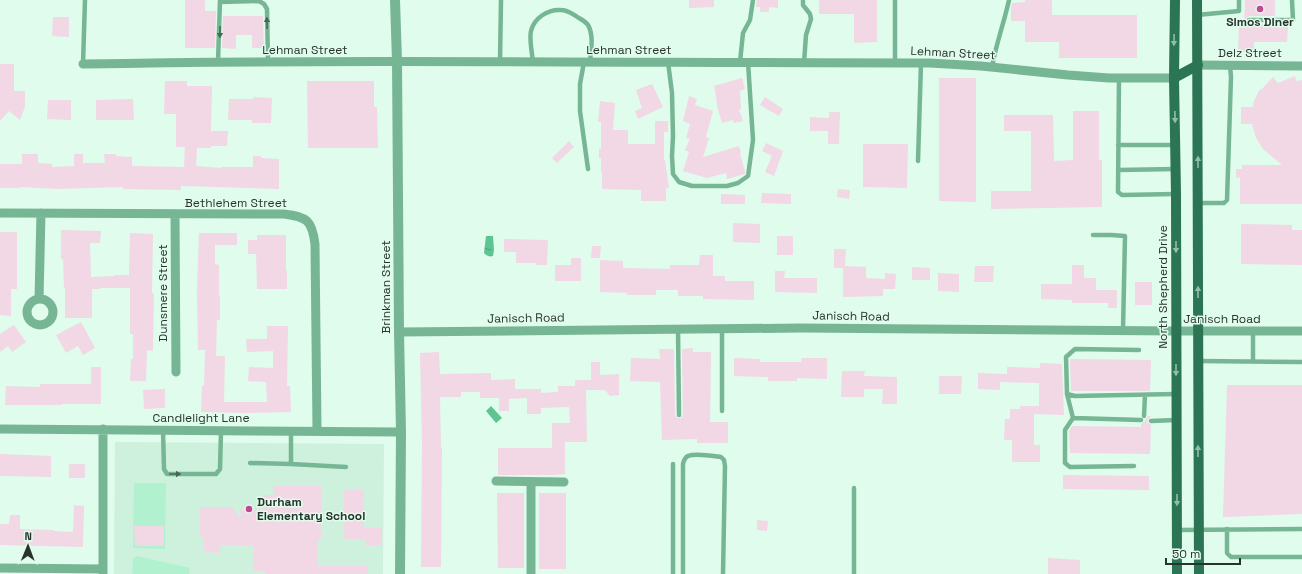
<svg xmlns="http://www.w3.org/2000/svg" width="1302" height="574" font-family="'Space Grotesk',sans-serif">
<defs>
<pattern id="water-ripples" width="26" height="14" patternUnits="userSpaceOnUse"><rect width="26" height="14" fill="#5ec494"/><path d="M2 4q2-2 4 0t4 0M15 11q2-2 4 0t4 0" fill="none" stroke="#4ea079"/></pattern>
</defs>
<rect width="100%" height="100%" fill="#e0fcec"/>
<path fill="#cdf1dd" d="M115,442L384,444L383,574H114Z"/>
<path fill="#b2f1d0" d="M134,483H166L165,549L133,548Z
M137,556L190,568L189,574H132L133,559Z"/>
<path fill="url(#water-ripples)" d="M486,236H493L494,250L493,256C489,257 487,256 484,253Z
M491,406L502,418L496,423L486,411Z"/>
<path fill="#f2d7e5" d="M185,0H205V11H216L215,48H185Z
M689,0H714V7L689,8Z
M757,0H778V8L769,7V12H760V7H756Z
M819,0H877V42L854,43V14H819Z
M1025,0H1052V15H1137V58H1059V42H1025V21H1011V9L1012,3L1025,2Z
M1245,0H1275V16H1249L1246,18V22L1249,24H1275V27H1288L1287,42H1254V52H1238L1239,25H1244Z
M223,16H263L264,48H252V35H236V49L222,48Z
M53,17H69V37L52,36Z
M0,64H14V91H25V107L20,120L9,111L0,121Z
M1295,76L1296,81L1302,80V204H1240V177L1236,178V169H1242V165H1282L1263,149L1256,138L1252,124H1241V107H1253L1254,101L1260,89L1261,90L1273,77L1278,83Z
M742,78L745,89L740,91L741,109L739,110L743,121L734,123L733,120L722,123L717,106L716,95L714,86Z
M939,78H976V202L939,201Z
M165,81H187V86H212L211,131H228L227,146H211V148H197L196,166L221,168V167H253V156H261V158L279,159V189L181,186V190L123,189V187L57,189L20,187V188H0V164H22V154H38V163L52,164V167L74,166V154H83V163H105L104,154H116V156L132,157V166L184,167L185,147H176V114H164Z
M307,81H374V107H377L378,148H308Z
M652,84L663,107L638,119L635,111L642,108L636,90Z
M689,96L697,99L695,105L713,111L706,137L709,138L703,157L739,146L741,153L740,154L745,171V174L727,179L726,173L707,178L683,171L689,152L685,150L690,139L686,138L690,124L683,121Z
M253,97L272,98L271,123H252V120H228L229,99H253Z
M765,97L783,109L779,116L760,105Z
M133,99L134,120H96V100Z
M48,100H71V120L47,119Z
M600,101L615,103L613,130H628V144H655V121H668V132H664V160H665L669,188H666V201H641V190L602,189V172H601V158H599V149H601V122H598Z
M1073,111H1099V160H1102V207L991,209V191H1031V131H1004V115H1053L1054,161L1073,160Z
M829,112H840L839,144H828V131H810V117L829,118Z
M569,141L574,147L557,163L552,158Z
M766,143L783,151L774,176L765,172L772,156L762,151Z
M863,144H908L907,188L863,187Z
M838,189L850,190L849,199L837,197Z
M762,193L791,194V204L761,203Z
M721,194L745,195V204H721Z
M733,223L760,224V243L733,242Z
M1241,224L1292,225V230H1302V265L1241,264Z
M61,230L101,231L100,243H90L91,277L114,276V275H129L130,233L153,234L152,293L154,294L153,351L147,350L146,381H130L131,359H133V334H130V288H100V289H92V318H65V288H64L63,259H61Z
M0,232H17V289H11V316L0,315Z
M199,233H237V245H215V264L219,265V295L220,296V320H217L216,356H225L224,402H267L266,382L248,381L249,367L273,368V351L247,352L246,339H267V326H288L287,386H290L291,412L244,413L201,412L202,386H204L205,350H198L197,290Z
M257,235H286V271H287V289H257L256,254H248V240H257Z
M777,236H793V255H777Z
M504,239L548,240L547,265H536V263H516V252H504Z
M592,246H601L600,258H591Z
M834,249H846L845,266L866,267V278L885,279V273L896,274L895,289H883V296L843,297V268H834Z
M700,255H713V276H725V281H754V300L703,299V296H678V290H656V295H627V293L600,292V260L623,261V268L670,269V265H699Z
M571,258H581V281H555V265H571Z
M1072,265H1084V278H1096V290H1117V308H1108V303H1072V300L1041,299V284H1072Z
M975,266H994L993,282H974Z
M912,267L930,268V280H912Z
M775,271H785L784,278H817V293L775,292Z
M938,273L959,274V292L938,291Z
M1135,282H1152V305H1135Z
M81,322L95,348L83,355L78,346L66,353L56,335Z
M14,325L26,342L12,352L8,346L0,352V334Z
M693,348V352H711L710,422H728V443H697V439L662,440L660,382L630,381L631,358L660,359L659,349H674L675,415L677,418H681L683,415L682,349Z
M439,352L440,374L491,373V380L515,379V389H541V393L558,392V386H575V380H591V362H600V375L619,374V395L610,396L605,390H586L587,442H565V474L554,475H498V448H552V423H570L569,407L541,408V414H527V398L509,399V411H499V398H480V392H461V397H440L441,448H442L441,567H421L422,443L420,353Z
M734,358L760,359V362H801L802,358H827V379L797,378V381H768V377L734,376Z
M1070,359L1151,360L1150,391H1071Z
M1040,363L1062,364L1064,415L1034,414V445H1040V462H1012V440H1004L1005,419H1010V409H1020V406H1039V383L1000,382V390L978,389V373L1007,374V367L1040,368Z
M91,367H101V404H62V405H5L6,386L40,387V384H91Z
M842,371H865L864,376L897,377V404H882L883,389H864V397H841Z
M939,376H962L961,394H939Z
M1227,385H1302V514L1223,517Z
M165,389V408L144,409L143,390Z
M1148,416H1151L1147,421L1148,423L1151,425L1150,454L1070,453L1069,431L1072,426L1141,427V424L1144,422Z
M0,454L51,456V477L0,476Z
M69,464H85V478H69Z
M1063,475L1149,476V490L1063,489Z
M273,486H321V539H318V566H368V574H266V571H254V545H220V553L204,552V537H200V507H232L241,520L240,509L263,510V495H273Z
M344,490H364V528H382V545H366V539H344Z
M497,493H524V568H498Z
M539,493H566V569H539Z
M74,505L84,506L83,547L0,545V524H9L10,515H20V529L54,530V531L73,532Z
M757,520L768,521L767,531L757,530Z
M134,526H164V546H135Z
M1048,558L1080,560V574H1048Z"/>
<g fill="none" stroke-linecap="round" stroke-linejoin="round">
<path stroke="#77b695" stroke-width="4.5" d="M803,0V5L810,14L811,19L806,35L804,63
M895,0V63
M220,2L259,1L264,4L267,9L268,62
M1197,15L1239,11V0
M1249,20H1293L1292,0
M218,62L220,0
M500,62L501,0
M533,62C532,53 529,38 531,31C534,18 548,9 561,10C567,10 571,13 576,16C580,19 585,21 588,25C594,35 591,51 590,62
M584,62L580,84V111L588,169
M668,62L672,93L673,136L672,156L673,174L679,182L692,186H727L738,183L748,176L753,140L748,62
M740,62L743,33L750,20L753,0
M83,64L85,0
M992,67C996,44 1004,23 1009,0
M1119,78L1118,192L1122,195L1175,194
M1118,145H1175
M918,161L921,63
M1119,170L1175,169
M1198,203H1224L1227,200L1231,77L1230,65
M1093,235H1111L1125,236L1123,330
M722,328V411
M678,329L679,415
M1253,331V362
M1198,361L1302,362
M1067,394L1066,357L1075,349L1139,350
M1144,416L1145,395
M1073,418L1141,420
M1151,421L1176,420
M163,430L164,469L167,474H216L220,469L221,431
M291,430V464L346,467
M250,463L291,464
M1134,466L1070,467L1065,463V430L1073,418L1067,394L1075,396L1176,394
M854,488V574
M1227,529V553L1231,557H1302
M1177,530L1302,529
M673,574V464
M683,574V464C684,460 685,457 688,456C696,453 713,456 721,457L724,460L725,466L723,574"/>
<path stroke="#77b695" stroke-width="9" d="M83,64C366,59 648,63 930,63L981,66L1068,75L1109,78H1174
M1198,65L1302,66
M0,213L284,214C307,217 312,220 315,244L317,430
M175,214L176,372
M39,299L41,213
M27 312a13 13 0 1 1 26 0a13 13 0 1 1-26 0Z
M399,332L801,328L1176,331H1302
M0,429L401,432
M496,481L564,482
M531,482V574
M0,568L103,569
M103,574V429"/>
<path stroke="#77b695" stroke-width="10" d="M395,0L397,61L399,332L401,432L400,574"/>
<path stroke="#2b7554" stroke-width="10" d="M1175,0L1174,78L1176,194L1177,574
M1197,0L1199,574
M1174,78L1198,65"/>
</g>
<defs><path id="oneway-solid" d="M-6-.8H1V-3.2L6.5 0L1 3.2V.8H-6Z"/></defs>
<g fill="#486757">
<use href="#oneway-solid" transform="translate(267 23) rotate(-91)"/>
<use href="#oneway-solid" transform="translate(220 32) rotate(91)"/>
<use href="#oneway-solid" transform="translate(175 474)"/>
</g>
<g fill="#8fbfa8">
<use href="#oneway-solid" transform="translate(1174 40) rotate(91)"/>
<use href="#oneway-solid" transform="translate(1175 117) rotate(89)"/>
<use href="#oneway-solid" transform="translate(1198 162) rotate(-90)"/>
<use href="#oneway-solid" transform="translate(1176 247) rotate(90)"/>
<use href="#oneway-solid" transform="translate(1198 292) rotate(-90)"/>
<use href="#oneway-solid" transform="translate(1176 370) rotate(90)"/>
<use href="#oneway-solid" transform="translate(1198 451) rotate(-90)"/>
<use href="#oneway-solid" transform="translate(1177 500) rotate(90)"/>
</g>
<g fill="#c44694" stroke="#e0fcec" stroke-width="1.5">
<circle cx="1260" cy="9" r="4"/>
<circle cx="249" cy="509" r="4"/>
</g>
<g text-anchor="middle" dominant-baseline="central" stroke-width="3" stroke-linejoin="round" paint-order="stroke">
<g font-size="12" font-weight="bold" fill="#28332d" stroke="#e0fcec">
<text x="1260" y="22">Simos Diner</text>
<text x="257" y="502" text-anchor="start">Durham<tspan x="257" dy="14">Elementary School</tspan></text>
</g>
<g font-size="12" fill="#28332d" stroke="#e0fcec">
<text x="305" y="50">Lehman Street</text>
<text x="629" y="50">Lehman Street</text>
<text transform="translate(953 53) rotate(3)">Lehman Street</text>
<text x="1250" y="53">Delz Street</text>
<text x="236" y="203">Bethlehem Street</text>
<text transform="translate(386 287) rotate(-90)">Brinkman Street</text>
<text transform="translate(1163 287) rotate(-90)">North Shepherd Drive</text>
<text transform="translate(163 293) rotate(-90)">Dunsmere Street</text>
<text transform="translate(851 316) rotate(1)">Janisch Road</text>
<text transform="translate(526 318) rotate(-1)">Janisch Road</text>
<text x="1222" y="319">Janisch Road</text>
<text x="201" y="418">Candlelight Lane</text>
</g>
</g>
<g transform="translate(28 546) rotate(1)" stroke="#e0fcec" stroke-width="3" paint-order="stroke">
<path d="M0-3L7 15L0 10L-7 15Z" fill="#28332d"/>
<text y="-6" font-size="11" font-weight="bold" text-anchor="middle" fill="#28332d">N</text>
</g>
<path d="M1166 558v6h74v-6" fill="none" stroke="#28332d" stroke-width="2"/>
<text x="1172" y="558" font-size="12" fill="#28332d" stroke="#e0fcec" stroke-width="3" paint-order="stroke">50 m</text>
</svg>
